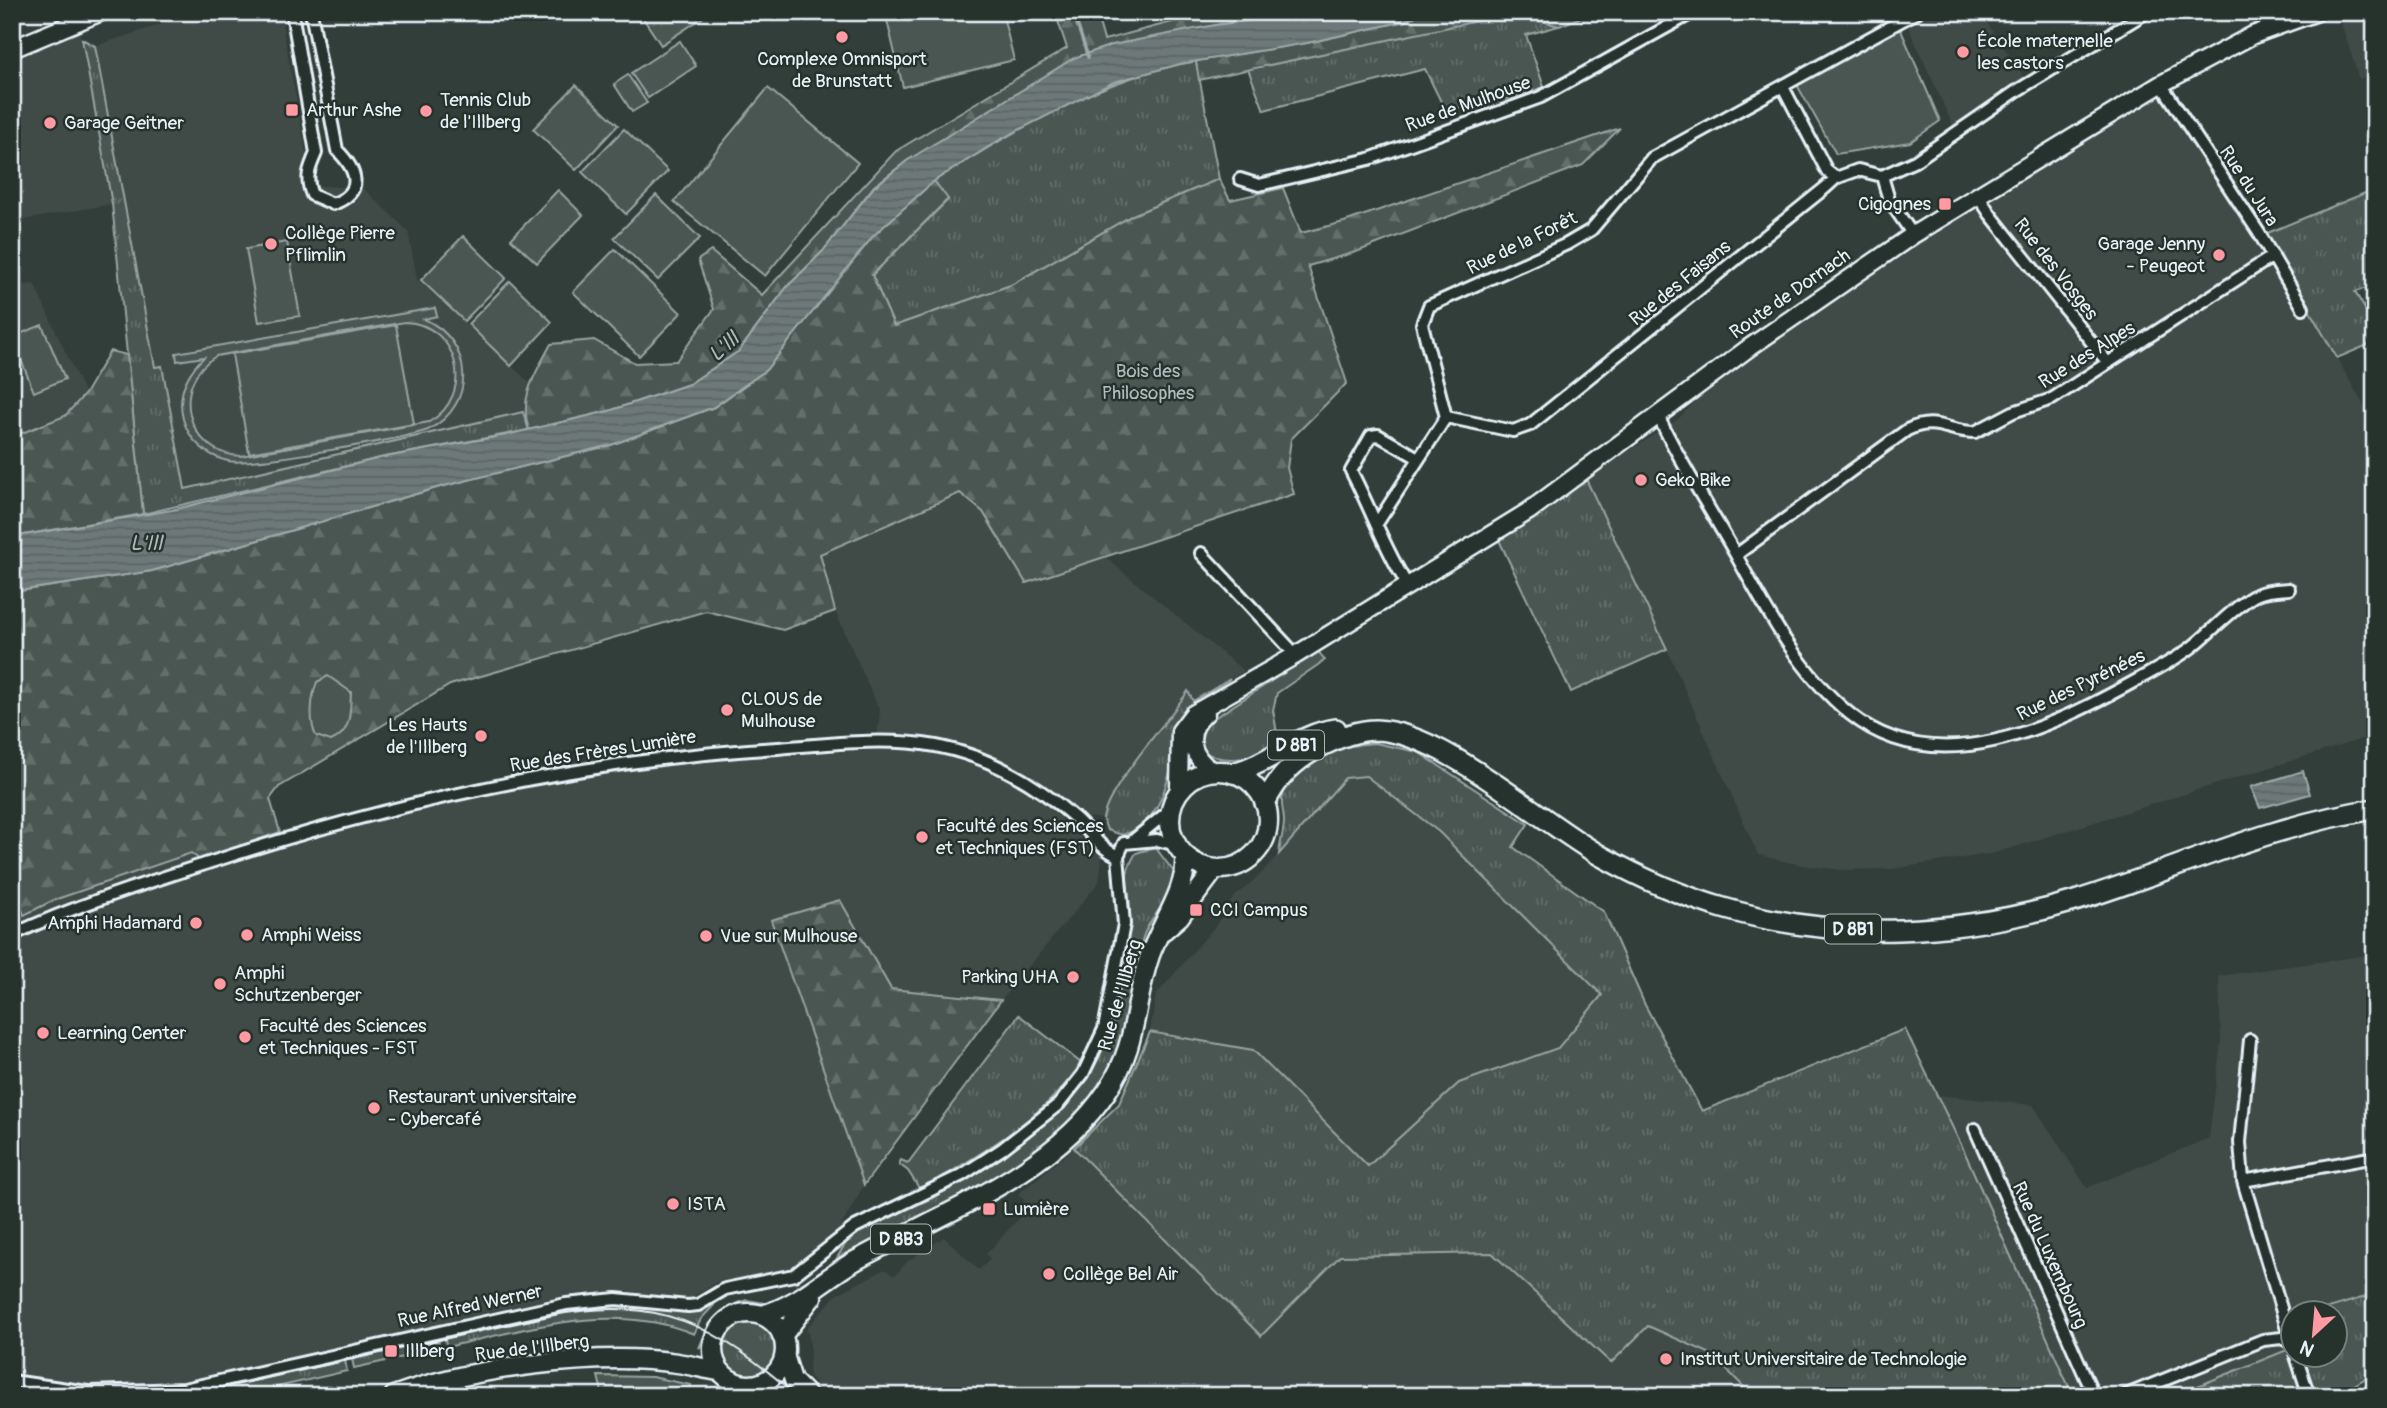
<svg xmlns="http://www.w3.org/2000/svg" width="2387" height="1408" font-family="Pangolin,sans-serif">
<defs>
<pattern id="grass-tufts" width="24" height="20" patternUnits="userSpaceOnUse" patternTransform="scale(1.75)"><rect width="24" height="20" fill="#495651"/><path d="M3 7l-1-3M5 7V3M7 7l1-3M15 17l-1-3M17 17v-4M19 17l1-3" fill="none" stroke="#636f6b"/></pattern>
<pattern id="forest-firs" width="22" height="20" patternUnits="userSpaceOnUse" patternTransform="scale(1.75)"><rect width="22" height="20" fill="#495651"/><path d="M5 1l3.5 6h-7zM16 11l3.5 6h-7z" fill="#636f6b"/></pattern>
<pattern id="water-rules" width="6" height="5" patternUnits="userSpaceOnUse" patternTransform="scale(1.75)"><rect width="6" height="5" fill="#6d7978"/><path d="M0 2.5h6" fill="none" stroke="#5b6363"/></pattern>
</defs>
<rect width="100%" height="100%" fill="#323e39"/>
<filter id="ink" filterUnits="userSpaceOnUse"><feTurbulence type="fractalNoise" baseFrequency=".0143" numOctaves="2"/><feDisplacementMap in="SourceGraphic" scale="14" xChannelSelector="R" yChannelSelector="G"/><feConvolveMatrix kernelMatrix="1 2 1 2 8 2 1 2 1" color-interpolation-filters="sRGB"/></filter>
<g filter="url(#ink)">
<path fill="#3f4b46" d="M199,12H280L312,185L364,189L408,231L417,279L530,383L523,412L185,489L162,366L155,368L95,46Z
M1935,12H1980L2025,79L1954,128L1907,24Z
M2353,12H2375V74L2359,79L2339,16Z
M76,16L112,204L12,222V41Z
M2169,91L2250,207L2375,425V735L1995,853L1892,869L1841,870L1801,865L1758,855L1667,649L1586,479L1678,419L1723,374L1905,250Z
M34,284L85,394L65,416L12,437V286Z
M960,493L983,512L1026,583L1105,557L1244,671L1193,701L1188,692L1109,800L1103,819L1056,814L1102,858L1099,882L1001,1000L891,989L840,900L771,920L864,1185L836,1235L821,1250L786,1271L717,1282L689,1299L622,1291L575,1294L487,1312L208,1379L160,1385L84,1386L43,1382L12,1374V922L54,900L191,853L200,860L280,832L498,791L692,761L876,750L880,711L835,611L820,554Z
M1366,776L1439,832L1602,995L1558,1049L1459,1083L1368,1166L1253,1050L1150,1032L1156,995L1216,925L1234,897L1259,876L1345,778Z
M2375,954V1294L2312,1313L2292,1314V1348L2173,1396H2073L1938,1095L2033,1105L2087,1188L2209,1138L2221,1042L2219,976Z
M1074,1148L1261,1335L1340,1256L1492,1253L1611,1363L1648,1326L1711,1354L1753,1396H826L809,1376L810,1344L807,1328L836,1295L885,1269L894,1276L908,1261L944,1237L979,1270L990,1259L986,1254L1022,1215L1027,1216L1018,1207L1025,1201L1018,1194Z"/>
<path fill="url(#grass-tufts)" stroke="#98a4a4" stroke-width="2" d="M1515,12L1559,26L1526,35L1544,87L1512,98L1445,110L1425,69L1264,110L1248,69Z
M82,39L95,46L155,367L162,366L185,489L523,412L529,430L380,458L143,514L112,204Z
M1196,61L1219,179L1133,215L1011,285L894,326L872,275L948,200L934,181C1015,130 1100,78 1196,61Z
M2375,189V285L2355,292L2375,326V342L2337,358L2265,234Z
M1586,479L1667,649L1571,692L1498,538Z
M1318,651L1325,660L1277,693L1273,710L1279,745C1254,757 1226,767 1201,750L1198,736L1208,722Z
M1230,679C1218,688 1194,701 1188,714C1169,752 1172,822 1122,835L1107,830L1103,819C1107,788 1169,720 1188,691L1193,701Z
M1375,743L1418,752L1528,824L1513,847L1604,912L1645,1005L1702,1111L1905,1029L1965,1153L2073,1396H1753L1711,1354L1648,1326L1611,1363L1492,1253L1340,1256L1261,1336L1074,1148L1119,1104L1150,1032L1253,1050L1368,1166L1459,1083L1558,1048L1602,995L1439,832L1366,776L1345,778L1279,854C1280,842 1284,832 1284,821C1284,814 1281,806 1282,799C1291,757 1340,745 1375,743Z
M1155,847L1174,872C1176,900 1145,919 1142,942C1136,985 1131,1031 1110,1071C1085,1121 1017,1171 968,1197C925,1219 879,1235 837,1258C841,1251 846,1241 852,1236C875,1218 908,1211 934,1197C988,1168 1047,1131 1085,1081C1115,1041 1128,964 1130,914C1131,886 1119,880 1136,853Z
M1019,1015L1081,1063C1051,1109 1003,1140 957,1168C946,1175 932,1186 919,1188L908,1171L899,1164L901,1160L908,1163Z
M2375,1294V1372L2337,1396H2173L2292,1348V1356H2334V1314L2312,1313Z
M747,1300L770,1304L761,1309C722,1302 721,1327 699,1348C709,1322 719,1307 747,1300Z
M608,1303L654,1305L681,1311L710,1303L714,1305L701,1319L694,1334C614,1301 527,1329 447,1347L443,1333L578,1306Z
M722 1349a28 28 0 1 1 56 0a28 28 0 1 1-56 0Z
M438,1338L440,1349L354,1368L352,1359Z
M344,1355L347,1371L238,1396H128L216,1387Z"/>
<path fill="url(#forest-firs)" stroke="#98a4a4" stroke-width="2" d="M1055,12H1096L1104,40L1210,12H1314L1215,25L908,160L874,186L823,251L787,287L739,351L689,384L609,411L529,430C518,398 536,372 551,344L594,340L635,363L676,361L714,309L698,260L711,251L762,295L896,151L1067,48Z
M1423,12H1595L1559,26L1515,13L1199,80L1196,61L1307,43L1405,21Z
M1620,128L1583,165L1356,252L1308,266L1347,383L1291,439L1287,468L1294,494L1026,583L983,512L960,493L820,554L835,611L783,630L706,611L450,685L279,787L270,799L280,832L200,860L191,853L54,900L24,915L12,882V592L152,571L440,487L611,445L714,407L766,370L874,235L934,181L948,199L872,275L894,326L1011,285L1133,215L1219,179L1230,200L1283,188L1301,233L1344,222Z
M110,351L127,355L143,514L12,537V437L65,416L85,394Z
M840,900L891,989L1001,1000L864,1185L771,920Z"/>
<path fill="#495651" stroke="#98a4a4" stroke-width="2" fill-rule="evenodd" d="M639,12H711L661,45Z
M885,12H1002L1014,60L903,87Z
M1900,28L1940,121L1910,142L1836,154L1797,85Z
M680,41L696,66L648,98L631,73Z
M628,75L647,103L632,112L614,84Z
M576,85L618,125L576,170L533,129Z
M768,88L858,163L765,276L674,202Z
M624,129L668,171L626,214L582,172Z
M558,190L583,215L537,263L511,239Z
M656,195L700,238L658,280L614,238Z
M463,236L506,278L464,321L421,280Z
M287,242L300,316L259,322L246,249Z
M615,249L681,313L639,356L573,292Z
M510,281L552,322L511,366L468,324Z
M435,308L437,316L424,319C473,340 478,405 428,430C403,439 249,466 228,461C206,456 189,440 183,419C177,395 186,374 204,357L177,361L176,353ZM405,322C459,324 476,395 429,422L241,456C186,454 169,384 216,356Z
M42,325L65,379L34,392L12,337Z
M396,325L414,424L249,453L232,354Z
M328,676L351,692C350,712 352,732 331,741L316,736C309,722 311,697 317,682Z
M598,1376L652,1377L691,1385L687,1396H603Z"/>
<path fill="url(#water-rules)" stroke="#9ea9ab" stroke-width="2" d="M1314,12H1423L1405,21L1307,43L1180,64L1114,82L1001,139L934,181L874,235L766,370L714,407L611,445L440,487L152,571L12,592V537L172,510L380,458L506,435L609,411L689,384L739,351L787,287L823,251L874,187L908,160L1074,58L1112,45L1215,25Z
M2303,771L2310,794L2260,808L2251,787Z"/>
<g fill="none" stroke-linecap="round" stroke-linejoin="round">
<path stroke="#9ea9ab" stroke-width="3.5" d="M1073,12L1088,57"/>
<g stroke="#e8f1f8" stroke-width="16">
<path id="street" d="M292,12L316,153C309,169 305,178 312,195L333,204C365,192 357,170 337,150L311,12
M2161,84L2259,233L2303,308
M1882,176L1889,200L1913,235
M1836,178L1858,170L1882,176L1915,161L2018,90L2147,12
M1240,179L1259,185L1369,159L1541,97L1694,12
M1978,195L1990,214L2108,363
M1658,416C1681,464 1710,509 1736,555C1766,610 1800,674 1850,714C1937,784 2054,726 2137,680C2155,670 2175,660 2192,647C2208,635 2241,600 2258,594C2267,590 2279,590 2289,589
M1446,417L1422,324L1429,306L1567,244L1591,230L1652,158L1917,12
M1446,417L1513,431L1530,425L1825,188L1836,178L1827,171L1783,87
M1378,522L1446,417
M1201,553L1296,655
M1736,555L1907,430C1936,416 1947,432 1975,432L2013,412L2052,399L2273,256
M1408,586C1385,550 1371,509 1351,471L1371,436L1378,435L1418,458
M1131,842L1170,810
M12,935C74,906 140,885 205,864C390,803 583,760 778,748C829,744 884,737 936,746C988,756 1035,783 1075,818C1090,831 1099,848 1118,856L1124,843L1157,840L1177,845
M2250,1040L2240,1142L2243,1181L2292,1345
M1975,1129L2094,1396
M2243,1181L2375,1157
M2296,1356L2309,1396
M12,1381L88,1392L184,1389L566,1304L616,1299L688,1306L698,1305L725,1289L794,1275L855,1227L962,1175L1002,1149L1059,1104L1083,1074L1104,1029L1124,924L1118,856
M2124,1396L2263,1340L2282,1338L2292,1343"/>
</g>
<g stroke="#e8f1f8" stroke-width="21">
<path id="secondary" d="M12,49L101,12
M1206,713C1184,732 1190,755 1212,771
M1179,791L1180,731L1193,714L1296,655L1529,511L1750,347L1913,235L2161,84L2253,35L2317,12
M785,1355L793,1380L809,1396
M752,1386L771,1396"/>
</g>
<g stroke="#e8f1f8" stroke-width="23">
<path id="primary" d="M1170 820a49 49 0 1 1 98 0a49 49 0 1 1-98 0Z
M1164,930L1179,917L1215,869
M713 1349a36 36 0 1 1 72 0a36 36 0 1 1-72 0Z
M762,1315C797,1306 822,1280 853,1262C940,1213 1049,1177 1107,1091C1139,1044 1133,1003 1150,955C1161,924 1188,888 1185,856
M782,1336L812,1297
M394,1396C467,1368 599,1351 677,1363C691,1365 705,1369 719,1371"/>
</g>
<g stroke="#e8f1f8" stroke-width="24">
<path id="highway" d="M1233,773C1269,764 1300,733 1336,729
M1265,803C1278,777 1293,762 1318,748C1335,739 1357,730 1376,730C1444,732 1540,822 1601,856C1639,877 1681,896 1723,908C1839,942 1960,935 2075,901C2175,870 2270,825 2375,809"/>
</g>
<use href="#street" stroke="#26332d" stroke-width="10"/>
<use href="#secondary" stroke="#26332d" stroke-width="16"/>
<use href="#primary" stroke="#26332d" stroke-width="18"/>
<use href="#highway" stroke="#26332d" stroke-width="19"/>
<path stroke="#e8f1f8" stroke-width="2" d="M12,1389L49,1396
M185,1396L549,1316C660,1294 715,1325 797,1396"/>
</g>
</g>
<g fill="#ff9aa2" stroke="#26332d" stroke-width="2.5">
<circle cx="842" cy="37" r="7"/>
<circle cx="1963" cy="52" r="7"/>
<rect x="285" y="103" width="14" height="14" rx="3.5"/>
<circle cx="426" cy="111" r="7"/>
<circle cx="50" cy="123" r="7"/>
<rect x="1938" y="197" width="14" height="14" rx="3.5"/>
<circle cx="271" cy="244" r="7"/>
<circle cx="2219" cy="255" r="7"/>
<circle cx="1641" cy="480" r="7"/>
<circle cx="727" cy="710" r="7"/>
<circle cx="481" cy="736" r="7"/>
<circle cx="922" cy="837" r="7"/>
<rect x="1189" y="903" width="14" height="14" rx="3.5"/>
<circle cx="196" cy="923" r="7"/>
<circle cx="247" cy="935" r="7"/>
<circle cx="706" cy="936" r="7"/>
<circle cx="1073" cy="977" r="7"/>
<circle cx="220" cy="984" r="7"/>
<circle cx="43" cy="1033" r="7"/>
<circle cx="245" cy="1037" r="7"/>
<circle cx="374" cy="1108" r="7"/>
<circle cx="673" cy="1204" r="7"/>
<rect x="982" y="1202" width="14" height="14" rx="3.5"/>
<circle cx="1049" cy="1274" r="7"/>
<rect x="384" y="1344" width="14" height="14" rx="3.5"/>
<circle cx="1666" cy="1359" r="7"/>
</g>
<g text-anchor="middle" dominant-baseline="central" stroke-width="5" stroke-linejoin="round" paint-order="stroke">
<g fill="#26332d" stroke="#aeb8bb" stroke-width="2">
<rect x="1268" y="730.5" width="56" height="29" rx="5"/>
<rect x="1825" y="914.5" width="56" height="29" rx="5"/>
<rect x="871" y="1224.5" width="60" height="29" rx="5"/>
</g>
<g font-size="18" font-weight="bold" fill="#e8f1f8">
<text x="1296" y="745">D 8B1</text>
<text x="1853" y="929">D 8B1</text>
<text x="901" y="1239">D 8B3</text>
</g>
<g font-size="19" fill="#e8f1f8" stroke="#26332d" text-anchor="start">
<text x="1977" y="41">École maternelle<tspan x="1977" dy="22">les castors</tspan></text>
<text x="842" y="59" text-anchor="middle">Complexe Omnisport<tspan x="842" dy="22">de Brunstatt</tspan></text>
<text x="440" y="100">Tennis Club<tspan x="440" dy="22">de l'Illberg</tspan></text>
<text x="306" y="110">Arthur Ashe</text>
<text x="64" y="123">Garage Geitner</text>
<text x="1931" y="204" text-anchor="end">Cigognes</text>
<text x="285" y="233">Collège Pierre<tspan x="285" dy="22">Pflimlin</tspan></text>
<text x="2205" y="244" text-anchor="end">Garage Jenny<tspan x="2205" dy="22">- Peugeot</tspan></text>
<text x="1655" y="480">Geko Bike</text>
<text x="741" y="699">CLOUS de<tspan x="741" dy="22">Mulhouse</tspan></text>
<text x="467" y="725" text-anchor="end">Les Hauts<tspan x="467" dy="22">de l'Illberg</tspan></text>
<text x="936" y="826">Faculté des Sciences<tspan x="936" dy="22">et Techniques (FST)</tspan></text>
<text x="1210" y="910">CCI Campus</text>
<text x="182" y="923" text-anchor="end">Amphi Hadamard</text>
<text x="261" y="935">Amphi Weiss</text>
<text x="720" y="936">Vue sur Mulhouse</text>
<text x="234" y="973">Amphi<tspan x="234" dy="22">Schutzenberger</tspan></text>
<text x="1059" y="977" text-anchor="end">Parking UHA</text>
<text x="259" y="1026">Faculté des Sciences<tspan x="259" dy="22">et Techniques - FST</tspan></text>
<text x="57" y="1033">Learning Center</text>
<text x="388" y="1097">Restaurant universitaire<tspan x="388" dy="22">- Cybercafé</tspan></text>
<text x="687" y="1204">ISTA</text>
<text x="1003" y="1209">Lumière</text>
<text x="1063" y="1274">Collège Bel Air</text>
<text x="405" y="1351">Illberg</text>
<text x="1680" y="1359">Institut Universitaire de Technologie</text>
</g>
<g font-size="19" fill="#e8f1f8" stroke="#26332d">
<text transform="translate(1468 104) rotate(-20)">Rue de Mulhouse</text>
<text transform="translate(2249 186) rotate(57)">Rue du Jura</text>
<text transform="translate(1522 243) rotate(-26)">Rue de la Forêt</text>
<text transform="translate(2056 269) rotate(52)">Rue des Vosges</text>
<text transform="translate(1680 283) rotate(-39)">Rue des Faisans</text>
<text transform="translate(1790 294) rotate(-35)">Route de Dornach</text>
<text transform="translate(2087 355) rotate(-32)">Rue des Alpes</text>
<text transform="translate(2081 685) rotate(-26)">Rue des Pyrénées</text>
<text transform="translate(603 751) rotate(-9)">Rue des Frères Lumière</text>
<text transform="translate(1120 995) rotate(-74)">Rue de l'Illberg</text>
<text transform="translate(2050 1255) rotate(66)">Rue du Luxembourg</text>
<text transform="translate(470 1306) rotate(-12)">Rue Alfred Werner</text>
<text transform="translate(532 1348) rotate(-7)">Rue de l'Illberg</text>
</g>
<g font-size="19" fill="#b0bbbe" stroke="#26332d">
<text x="1148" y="371">Bois des<tspan x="1148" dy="22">Philosophes</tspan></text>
</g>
<g font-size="21" font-style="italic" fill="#b1bbbe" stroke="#26332d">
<text transform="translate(724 347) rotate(-42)">L'Ill</text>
<text x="146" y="543">L'Ill</text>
</g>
</g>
<rect width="2387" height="1408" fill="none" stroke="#26332d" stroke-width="42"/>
<rect x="21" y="21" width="2345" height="1366" fill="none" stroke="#e8f1f8" stroke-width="2.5" filter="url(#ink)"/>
<g transform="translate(2314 1334) rotate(206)"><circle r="33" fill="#26332d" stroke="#747f7e" stroke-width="2"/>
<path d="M0-5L12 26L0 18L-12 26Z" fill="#ff9aa2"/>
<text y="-10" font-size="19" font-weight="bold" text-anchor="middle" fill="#e8f1f8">N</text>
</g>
</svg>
